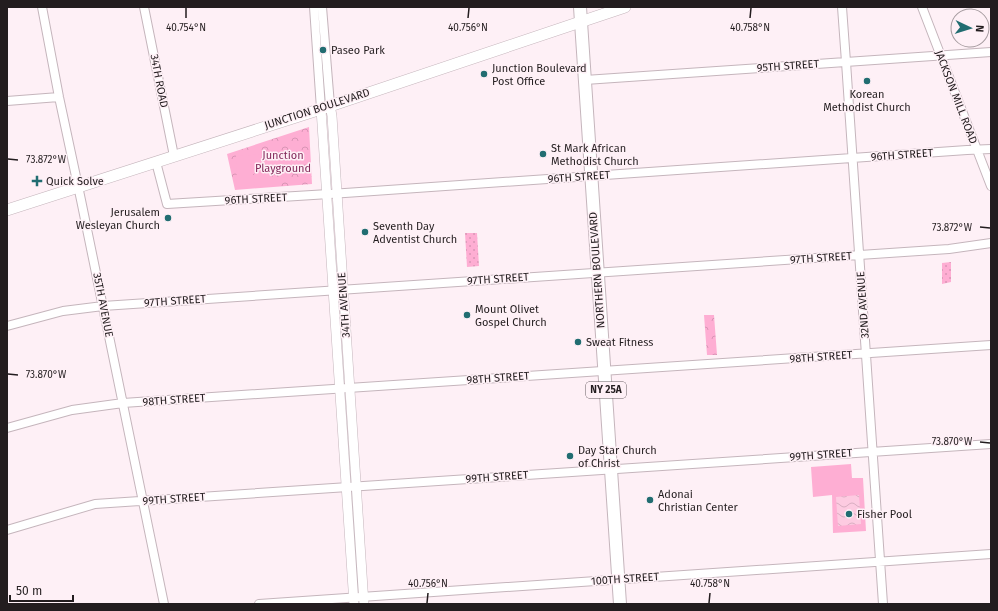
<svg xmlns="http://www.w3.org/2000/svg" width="998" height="611" font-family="'Fira Sans',sans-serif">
<defs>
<pattern id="grass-dots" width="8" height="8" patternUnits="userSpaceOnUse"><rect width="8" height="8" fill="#feaed3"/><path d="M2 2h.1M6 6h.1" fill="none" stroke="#d995b5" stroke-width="1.8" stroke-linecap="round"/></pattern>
<pattern id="park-crowns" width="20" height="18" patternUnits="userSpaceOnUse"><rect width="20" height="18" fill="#feaed3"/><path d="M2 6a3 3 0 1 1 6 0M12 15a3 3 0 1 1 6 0" fill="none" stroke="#d995b5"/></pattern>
<pattern id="water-waves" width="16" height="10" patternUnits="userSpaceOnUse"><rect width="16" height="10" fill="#fdcbe1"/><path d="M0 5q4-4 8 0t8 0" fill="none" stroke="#d9aec1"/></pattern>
</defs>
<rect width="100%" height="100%" fill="#fef0f6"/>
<path fill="url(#grass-dots)" d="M465,233H477L479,266L467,267Z
M951,262V282L942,284V263Z"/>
<path fill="url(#park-crowns)" d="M309,127L312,184L235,190L227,154Z
M704,315H714L717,355H707Z"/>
<path fill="#feaed3" d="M267,154V171L253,172L254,187L237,188L236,156Z
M272,172L273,186L255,187L254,174Z
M851,464L852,478H863L866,531L833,533L832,495L813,497L811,467Z"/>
<path fill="url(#water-waves)" d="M859,495L861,524L838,526L836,497Z"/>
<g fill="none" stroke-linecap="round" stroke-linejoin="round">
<g stroke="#c5b5bc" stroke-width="10">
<path id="minor" d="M42,7L59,97L81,200L164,604
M144,7L174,156
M314,7L321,109
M322,7L330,105
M842,7L846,62L883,604
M922,7L991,186
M585,80L991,52
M7,101L59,97
M156,162L167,204L345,193L967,150L991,149
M7,326L63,311L103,306L949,249L991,243
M7,428L72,410L123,403L991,345
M7,530L95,504L991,444
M259,604L991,554"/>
</g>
<g stroke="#c5b5bc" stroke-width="10">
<path id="tertiary" d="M330,105L332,116L364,604
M321,109L354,604"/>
</g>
<g stroke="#c5b5bc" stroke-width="12">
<path id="secondary" d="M7,210L321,109L625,7"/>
</g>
<g stroke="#c5b5bc" stroke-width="14">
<path id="primary" d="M580,7L620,604"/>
</g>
<use href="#minor" stroke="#fff" stroke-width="8"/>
<use href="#tertiary" stroke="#fff" stroke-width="9"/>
<use href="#secondary" stroke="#fff" stroke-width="11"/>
<use href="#primary" stroke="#fff" stroke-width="12"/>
</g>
<path fill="none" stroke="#231d1f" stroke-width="1.5" d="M186,18V8M468,18L469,8M750,18L751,8M8,159L18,160M980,227L990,228M8,374L18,375M980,442L990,443M427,603L428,593M709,603L710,593"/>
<g fill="#216d71" stroke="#fef0f6" stroke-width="1.5">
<circle cx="323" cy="50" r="4"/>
<circle cx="484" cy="74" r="4"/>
<circle cx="867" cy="81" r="4"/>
<circle cx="543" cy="154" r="4"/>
<path d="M35 175h4v4h4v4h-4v4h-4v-4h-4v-4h4z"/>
<circle cx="168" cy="218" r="4"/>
<circle cx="365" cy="232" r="4"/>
<circle cx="467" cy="315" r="4"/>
<circle cx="578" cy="342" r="4"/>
<circle cx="570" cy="456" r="4"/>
<circle cx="650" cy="500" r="4"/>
<circle cx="849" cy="514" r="4"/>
</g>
<g text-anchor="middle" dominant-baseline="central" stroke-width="3" stroke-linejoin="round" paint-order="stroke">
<rect fill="#fef0f6" stroke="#655c60" stroke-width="1" x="586" y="382" width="40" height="16" rx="3"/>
<g font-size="10" font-weight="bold" fill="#231d1f">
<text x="606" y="390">NY 25A</text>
</g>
<g font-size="11" fill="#231d1f" stroke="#fef0f6" text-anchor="start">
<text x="331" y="50">Paseo Park</text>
<text x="492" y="68">Junction Boulevard<tspan x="492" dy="13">Post Office</tspan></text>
<text x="867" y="94" text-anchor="middle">Korean<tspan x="867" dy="13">Methodist Church</tspan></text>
<text x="551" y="148">St Mark African<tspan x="551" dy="13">Methodist Church</tspan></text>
<text x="46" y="181">Quick Solve</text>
<text x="160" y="212" text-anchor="end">Jerusalem<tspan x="160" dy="13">Wesleyan Church</tspan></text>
<text x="373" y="226">Seventh Day<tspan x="373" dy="13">Adventist Church</tspan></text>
<text x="475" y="309">Mount Olivet<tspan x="475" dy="13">Gospel Church</tspan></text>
<text x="586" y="342">Sweat Fitness</text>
<text x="578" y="450">Day Star Church<tspan x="578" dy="13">of Christ</tspan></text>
<text x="658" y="494">Adonai<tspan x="658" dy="13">Christian Center</tspan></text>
<text x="857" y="514">Fisher Pool</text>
</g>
<g font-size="11" fill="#231d1f" stroke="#fef0f6">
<text transform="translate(788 66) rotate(-4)">95TH STREET</text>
<text transform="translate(159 81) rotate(79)">34TH ROAD</text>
<text transform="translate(956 97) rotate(69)">JACKSON MILL ROAD</text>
<text transform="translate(317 109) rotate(-18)">JUNCTION BOULEVARD</text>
<text transform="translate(902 155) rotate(-4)">96TH STREET</text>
<text transform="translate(579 177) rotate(-4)">96TH STREET</text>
<text transform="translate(256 199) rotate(-3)">96TH STREET</text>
<text transform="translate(821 258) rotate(-4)">97TH STREET</text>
<text transform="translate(597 270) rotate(-94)">NORTHERN BOULEVARD</text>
<text transform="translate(498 279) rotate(-4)">97TH STREET</text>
<text transform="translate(175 301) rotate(-4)">97TH STREET</text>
<text transform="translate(103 305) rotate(79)">35TH AVENUE</text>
<text transform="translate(344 305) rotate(-94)">34TH AVENUE</text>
<text transform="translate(863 305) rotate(-94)">32ND AVENUE</text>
<text transform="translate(821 357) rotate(-4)">98TH STREET</text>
<text transform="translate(498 378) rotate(-4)">98TH STREET</text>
<text transform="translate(174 400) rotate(-4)">98TH STREET</text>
<text transform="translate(821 455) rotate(-4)">99TH STREET</text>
<text transform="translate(497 477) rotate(-4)">99TH STREET</text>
<text transform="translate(174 499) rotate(-4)">99TH STREET</text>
<text transform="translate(625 579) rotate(-4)">100TH STREET</text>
</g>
<g font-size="11" fill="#83285a" stroke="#fef0f6">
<text x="283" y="155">Junction<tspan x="283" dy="13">Playground</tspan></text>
</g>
</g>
<g font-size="10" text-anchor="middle" fill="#231d1f" stroke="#fef0f6" stroke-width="3" stroke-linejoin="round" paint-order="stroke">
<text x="186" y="31">40.754°N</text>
<text x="468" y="31">40.756°N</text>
<text x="750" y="31">40.758°N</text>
<text x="46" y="163">73.872°W</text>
<text x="952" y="231">73.872°W</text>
<text x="46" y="378">73.870°W</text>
<text x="952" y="445">73.870°W</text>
<text x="428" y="587">40.756°N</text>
<text x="710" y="587">40.758°N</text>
</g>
<rect width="998" height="611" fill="none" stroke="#231d1f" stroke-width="16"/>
<g transform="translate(970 28) rotate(94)"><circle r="19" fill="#fef0f6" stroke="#a69ca0"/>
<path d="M0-3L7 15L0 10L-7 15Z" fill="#216d71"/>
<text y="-6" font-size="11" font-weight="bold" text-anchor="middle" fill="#231d1f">N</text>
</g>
<path d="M10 595v6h63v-6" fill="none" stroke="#231d1f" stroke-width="2"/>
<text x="16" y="595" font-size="12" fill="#231d1f" stroke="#fef0f6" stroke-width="3" paint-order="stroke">50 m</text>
</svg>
